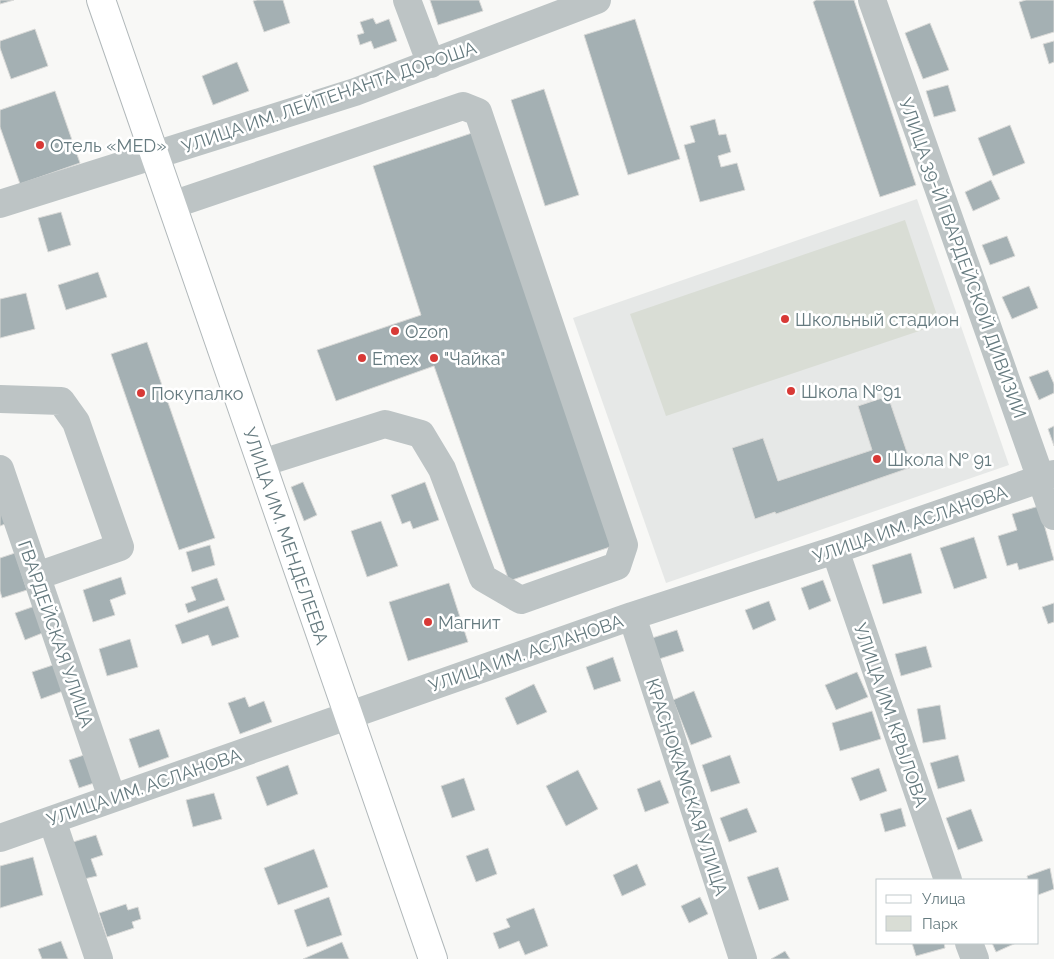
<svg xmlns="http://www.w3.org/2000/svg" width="1054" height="959" font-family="Raleway,sans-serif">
<rect width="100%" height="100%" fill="#f8f8f6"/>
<path fill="#e6e8e7" d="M917,199L1009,465L666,583L573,318Z"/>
<path fill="#d9ddd5" d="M905,220L940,324L666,416L630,314Z"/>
<path fill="#a4b0b3" stroke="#dadad8" d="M0,0H14L0,4Z
M257,0H283L290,23L264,32L253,1Z
M430,0H479L483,11L438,25Z
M816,0H854L916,185L880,197L813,2Z
M1026,0H1054V32L1031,39L1019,2Z
M373,18L376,24L389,19L397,41L374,49L371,41L360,45L357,35L364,33L360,22Z
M635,19L680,159L628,175L584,35Z
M930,23L949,70L923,79L905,33Z
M35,29L48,66L11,79L0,48V41Z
M1054,41V62L1049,64L1043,44Z
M237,62L249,91L213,105L202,76Z
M948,85L956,111L934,117L926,91Z
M544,89L579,195L545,206L511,100Z
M55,91L80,163L20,184L0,127V110Z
M715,119L719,135L726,134L731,152L718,156L721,167L737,163L745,190L700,202L684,145L695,142L690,126Z
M1010,125L1025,163L993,176L978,138Z
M475,132L613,546L509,581L434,366L336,401L317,350L421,315L373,166Z
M991,180L1000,199L973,211L965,192Z
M61,212L71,245L48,252L38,218Z
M1007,236L1015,256L990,265L982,245Z
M98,272L107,297L66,310L58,285Z
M1029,286L1038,308L1012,319L1002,297Z
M26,293L35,329L0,338V299Z
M147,342L215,538L179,550L111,354Z
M1048,370L1054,384V393L1039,400L1029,377Z
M888,396L912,467L776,514L775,512L755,519L732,448L763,438L778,481L872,450L858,406Z
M1054,426V446L1048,429Z
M303,482L317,515L304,521L291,487Z
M425,482L439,520L413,529L410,521L402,524L391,495Z
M0,505L5,524L0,526Z
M1039,506L1054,560L1019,570L1017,563L1007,566L998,536L1017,530L1012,514Z
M381,521L398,566L367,577L351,531Z
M974,537L987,578L954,589L940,548Z
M210,545L215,565L192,572L186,552Z
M15,553L27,590L2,598L0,591V558Z
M911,553L922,593L883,604L872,565Z
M121,577L126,594L110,600L115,615L93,622L83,590Z
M217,578L225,600L188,613L185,604L196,600L191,587Z
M823,580L831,601L809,610L801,588Z
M449,583L468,642L408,661L389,602Z
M769,601L776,620L753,630L745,610Z
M1054,603V622L1048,624L1042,607Z
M35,606L45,632L25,640L15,613Z
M228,606L239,637L212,646L208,635L182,644L175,625Z
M677,630L684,651L656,660L649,639Z
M130,639L138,667L107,676L99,649Z
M926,646L932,667L901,676L895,654Z
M613,657L621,681L594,690L586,667Z
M53,665L63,691L41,699L32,672Z
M857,672L868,697L836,710L825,685Z
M534,684L547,712L517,725L505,698Z
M694,691L712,737L691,745L673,700Z
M245,697L249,707L264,701L272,722L240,734L228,703Z
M940,705L946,739L923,743L917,709Z
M872,711L881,739L840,751L832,723Z
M159,729L169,757L139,768L129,739Z
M87,754L97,782L79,788L69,760Z
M730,755L740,783L711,792L702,765Z
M958,755L965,781L938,789L930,763Z
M288,765L298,794L267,806L256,777Z
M879,768L887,791L860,801L851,778Z
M578,770L598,809L566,826L546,786Z
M464,778L475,810L452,818L441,786Z
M660,780L669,803L645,812L637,789Z
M214,793L222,819L193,827L186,800Z
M747,808L757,832L729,842L720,818Z
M901,808L906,826L885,832L880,814Z
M971,809L983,841L958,850L946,818Z
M96,835L103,855L91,859L97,876L84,879L73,842Z
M488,848L497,874L476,882L466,856Z
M314,849L328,887L278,905L264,868Z
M33,857L43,895L0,908V866Z
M637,864L646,885L622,896L613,875Z
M778,867L789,900L759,910L747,877Z
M1050,868L1054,889L1038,895V880H1028L1027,876Z
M329,897L342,935L307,947L294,910Z
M700,897L708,914L689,923L681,906Z
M126,904L128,910L138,907L141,919L132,922L134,928L107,937L99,913Z
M534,908L548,946L525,955L519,941L499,949L493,933L510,927L506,919Z
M61,941L68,959H42L38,949Z
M342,942L349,959H303Z
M912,943H944L945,948L916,956Z
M992,943H1016L996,952Z
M785,951L790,959H771Z"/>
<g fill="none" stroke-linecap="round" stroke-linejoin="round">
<g stroke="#b1b8ba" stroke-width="30">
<path id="major" d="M101,0L433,959"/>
</g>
<path stroke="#bdc4c5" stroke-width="28" d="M407,0L431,64
M872,0L1054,516
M0,204L355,92L597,0
M172,205L463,106L478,112L624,545L617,566L521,600L483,578L442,469L421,434L385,424L262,463
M0,399L61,401L76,422L120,547L37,576
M0,469L112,798
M835,550L948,880
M632,616L743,959
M52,820L99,959
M0,838L632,616L835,550L1054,474
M969,943L975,959"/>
<use href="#major" stroke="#fff" stroke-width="28"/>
</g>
<g fill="#d83936" stroke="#fff" stroke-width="2">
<circle cx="40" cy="145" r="5"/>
<circle cx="785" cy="319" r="5"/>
<circle cx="395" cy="331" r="5"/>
<circle cx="362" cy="358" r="5"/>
<circle cx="434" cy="358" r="5"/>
<circle cx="791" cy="391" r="5"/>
<circle cx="141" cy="393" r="5"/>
<circle cx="877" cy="459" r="5"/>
<circle cx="428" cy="622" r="5"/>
</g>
<g text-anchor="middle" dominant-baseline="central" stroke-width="5" stroke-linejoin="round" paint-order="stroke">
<g font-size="18" fill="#657a7f" stroke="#fff">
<text transform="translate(329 97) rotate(-19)">УЛИЦА ИМ. ЛЕЙТЕНАНТА ДОРОША</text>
<text transform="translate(963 258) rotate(70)">УЛИЦА 39-Й ГВАРДЕЙСКОЙ ДИВИЗИИ</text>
<text transform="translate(910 524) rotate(-19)">УЛИЦА ИМ. АСЛАНОВА</text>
<text transform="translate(286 536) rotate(71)">УЛИЦА ИМ. МЕНДЕЛЕЕВА</text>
<text transform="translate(56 634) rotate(71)">ГВАРДЕЙСКАЯ УЛИЦА</text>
<text transform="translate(526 653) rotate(-19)">УЛИЦА ИМ. АСЛАНОВА</text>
<text transform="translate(891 715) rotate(71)">УЛИЦА ИМ. КРЫЛОВА</text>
<text transform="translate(144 787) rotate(-19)">УЛИЦА ИМ. АСЛАНОВА</text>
<text transform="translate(687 787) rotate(72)">КРАСНОКАМСКАЯ УЛИЦА</text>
</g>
<g font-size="18" fill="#657a7f" stroke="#fff" text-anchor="start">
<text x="50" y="145">Отель «MED»</text>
<text x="795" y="319">Школьный стадион</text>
<text x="405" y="331">Ozon</text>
<text x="372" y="358">Emex</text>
<text x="444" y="358">"Чайка"</text>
<text x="801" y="391">Школа №91</text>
<text x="151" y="393">Покупалко</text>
<text x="887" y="459">Школа № 91</text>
<text x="438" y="622">Магнит</text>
</g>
</g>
<rect x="876" y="879" width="162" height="65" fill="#ffffff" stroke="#c1cacc"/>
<rect x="886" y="895" width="25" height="8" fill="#ffffff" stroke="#c1cacc"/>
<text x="922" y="904" font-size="15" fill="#657a7f">Улица</text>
<rect x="886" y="916" width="25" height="15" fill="#d9ddd5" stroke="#c1cacc"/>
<text x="922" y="929" font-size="15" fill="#657a7f">Парк</text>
</svg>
